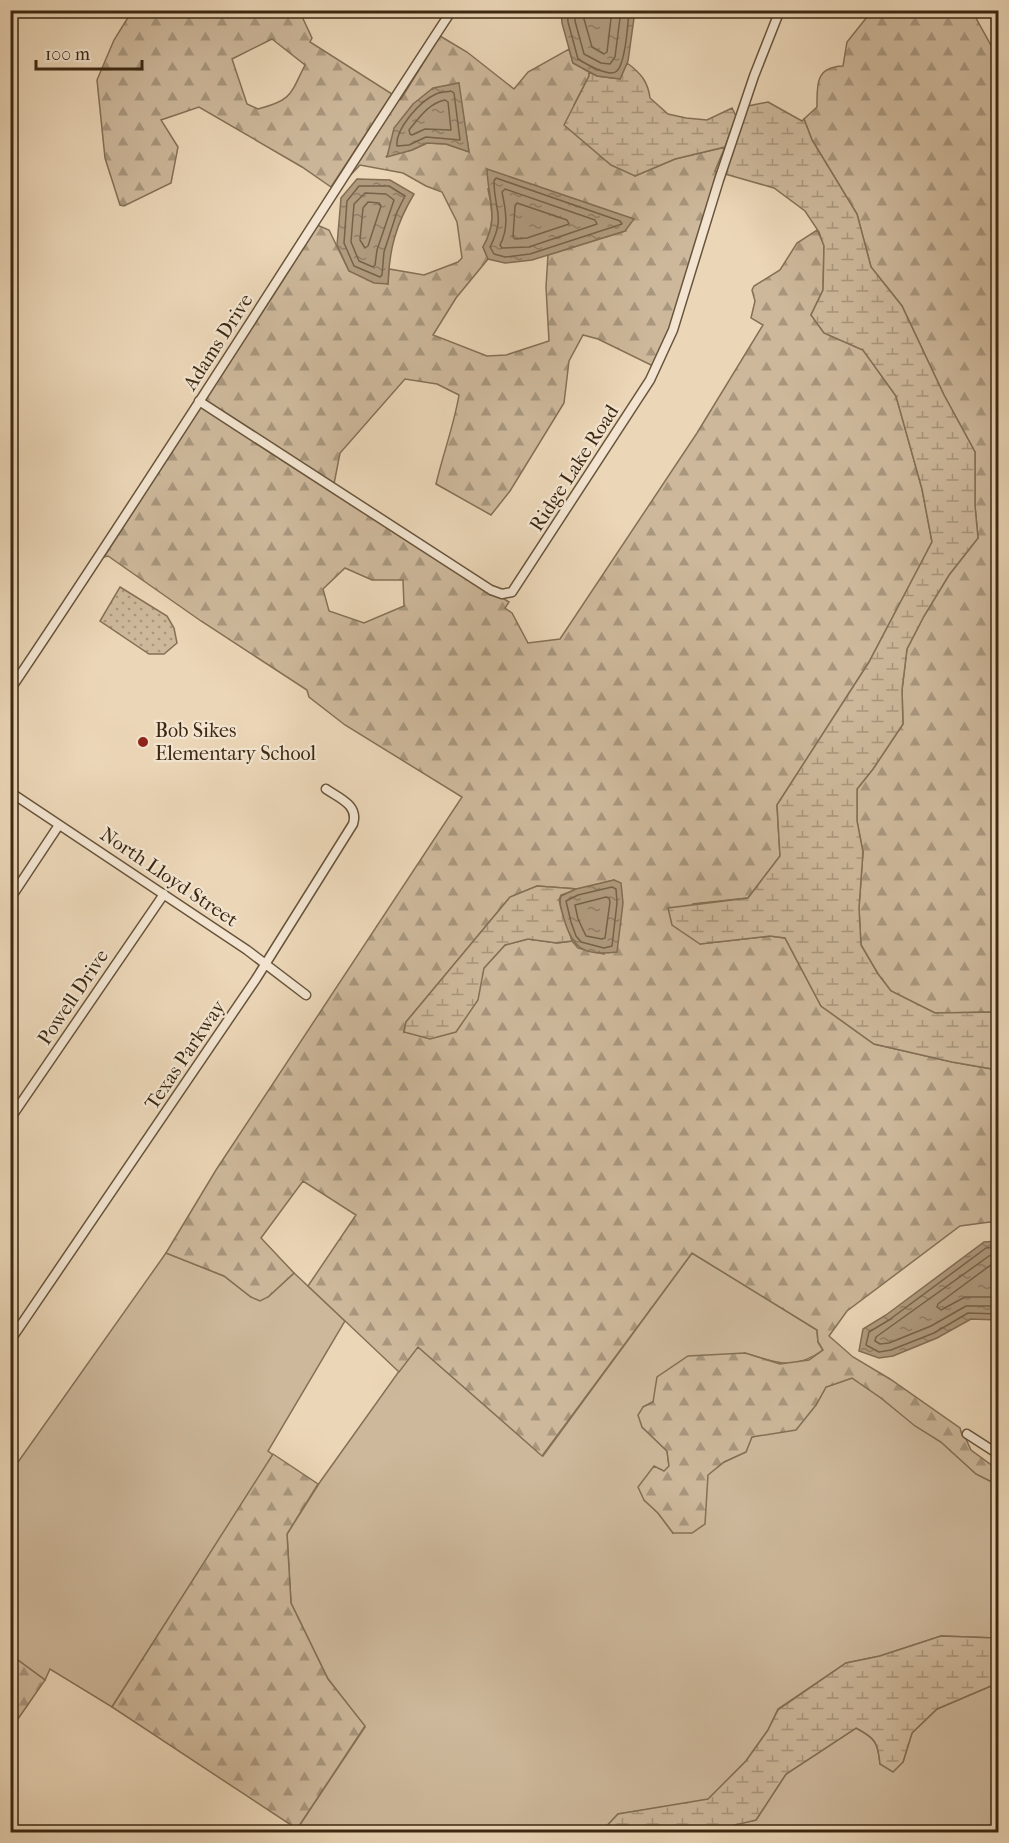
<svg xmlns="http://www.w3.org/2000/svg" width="1009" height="1843" font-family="'IM FELL French Canon',serif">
<defs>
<pattern id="forest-firs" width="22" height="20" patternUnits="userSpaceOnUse" patternTransform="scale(1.5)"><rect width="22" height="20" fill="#cdb89b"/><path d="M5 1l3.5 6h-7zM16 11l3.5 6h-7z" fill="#a8967d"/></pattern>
<pattern id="wetland-marsh" width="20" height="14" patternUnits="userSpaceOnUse" patternTransform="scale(1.5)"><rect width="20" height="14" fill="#cdb89b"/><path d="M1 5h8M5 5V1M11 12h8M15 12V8" fill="none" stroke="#a8967d"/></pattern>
<pattern id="park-dots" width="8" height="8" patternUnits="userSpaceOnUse" patternTransform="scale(1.5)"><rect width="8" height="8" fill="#cdb89b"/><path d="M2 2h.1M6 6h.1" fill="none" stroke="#a8967d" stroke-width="1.8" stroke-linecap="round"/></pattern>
<pattern id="water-ripples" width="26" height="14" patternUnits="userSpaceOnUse" patternTransform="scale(1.5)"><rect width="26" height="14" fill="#b09b7f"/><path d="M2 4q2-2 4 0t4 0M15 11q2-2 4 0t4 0" fill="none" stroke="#907e67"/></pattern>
</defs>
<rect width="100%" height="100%" fill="#ebd6b7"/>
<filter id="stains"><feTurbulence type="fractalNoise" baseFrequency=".00333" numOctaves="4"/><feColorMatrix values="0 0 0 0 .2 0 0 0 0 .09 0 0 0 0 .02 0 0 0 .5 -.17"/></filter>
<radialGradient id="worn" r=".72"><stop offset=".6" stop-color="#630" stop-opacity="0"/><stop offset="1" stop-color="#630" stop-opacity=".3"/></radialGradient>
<path fill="#cdb89b" stroke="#847056" stroke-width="1.5" d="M166,1253L224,1276L251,1297H268L294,1273L345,1321L268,1451L273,1455L112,1707L50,1669L45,1680L11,1655V1472Z
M692,1253L817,1330L818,1342L823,1350C794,1371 777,1363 745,1353L643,1407L642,1427L667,1451L669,1466L644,1500L658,1513L673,1533L706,1498L707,1475L724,1462L746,1452L751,1437L772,1432L816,1405L826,1387L852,1378L881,1398L915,1425L941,1442L976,1474L998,1485V1635L996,1638L941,1636L880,1656L846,1663L778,1709L768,1730L746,1761L708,1800L618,1814L601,1832H295L365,1727L328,1679L291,1603L287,1534L320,1482L417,1346L543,1456Z
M998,1683V1832H714L722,1826L756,1820L786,1774L856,1728C875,1738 878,1742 880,1764L903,1762L912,1733L937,1709Z"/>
<path fill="url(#forest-firs)" stroke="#847056" stroke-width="1.5" fill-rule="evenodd" d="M299,10L312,38L310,42L392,94L331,187L302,167L199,107L161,120L178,147L171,183L124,206L120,205L105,158L97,80L114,40L132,11ZM272,39L305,65C290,95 292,100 258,109L247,104L232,59Z
M875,11H972L998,58V1012L935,1013L891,991L878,974L861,945L859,908L863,852L857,821V789L873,769L903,724L902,690L907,649L924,616L949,575L978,538L975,506V452L944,395L902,306L871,267L857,214L812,140L804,119L817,107C817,85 815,67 843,66L847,42L871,12Z
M440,36L467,52L514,89L528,72L569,49L573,63L589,72V76L574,105L635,176L675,159L725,147L715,171L717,172L670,329L653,366L598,339L583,335L569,361L564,403L510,491L491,515L436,484C443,454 454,425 459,395L437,384L405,379L340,453L334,484L205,400L317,225L329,230L349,271L388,284L389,269L424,275L458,262L462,258L457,222L442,192L426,186L403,173L360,165L345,181L399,98L401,99ZM458,83L469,152L446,144L427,143L412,150L387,156ZM488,189L625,231L548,255L546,287L549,341L506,355L487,356L433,335L456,298L488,259L483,247C495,225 493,213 488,189Z
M817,230L824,245L823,290L811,315L824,333L863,350L896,396L922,489L932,542L869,662L777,805L780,856L748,898L693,904L700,944L770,936L785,938L821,1006L874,1044L952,1062L998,1070V1224L990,1222L960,1226L847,1311L829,1336L853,1357L890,1379L960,1428L962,1435L965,1437L971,1450L998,1470V1485L976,1474L941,1442L915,1426L881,1398L852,1378L826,1387L816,1405L796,1430L752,1437L746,1452L724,1462L708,1475L705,1524L692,1533H673L658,1513L644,1500L638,1487L654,1466L664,1471L669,1466L667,1451L642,1427L638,1415L643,1407L653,1402L657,1377L688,1356L745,1353L780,1364L809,1360L823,1350L818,1342L817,1330L692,1253L542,1456L418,1347L399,1372L308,1286L356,1215L303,1181L261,1238L294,1273L268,1297L260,1301L251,1297L224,1276L166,1253L216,1170L462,797L345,725L309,697L307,690L201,621L108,556L104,557L201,406L509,602L505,608L512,613L528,643L560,639L697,433L763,325L751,318L755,301L752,290L754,286L780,270L797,243ZM345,568L372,580H403L404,606L364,623L329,611L323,589ZM614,880L604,954L578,948L572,941L557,943L528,939L505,945L484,968L404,1032L406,1022L510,897L537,886L578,889Z
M273,1454L318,1484L287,1534L291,1603L328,1679L365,1726L297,1829L112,1707Z
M11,1655L45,1680L11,1729Z"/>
<path fill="url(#wetland-marsh)" stroke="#847056" stroke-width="1.5" d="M627,63C641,73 648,82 650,98L668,114L686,118L707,120L732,108L736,116L725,147L675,159L635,176L611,165L564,125L589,76V72L597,76L620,79Z
M768,102L802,121L804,119L812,140L857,214L871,267L902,306L944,395L975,452V506L978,538L949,575L924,616L907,649L902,690L903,724L873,769L857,789V821L863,852L859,908L861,945L878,974L891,991L935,1013L998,1012V1070L952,1062L874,1044L821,1006L785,938L770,936L700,944L672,925L668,908L748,898L780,856L777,805L869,662L932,542L922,489L896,396L863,350L824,333L811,315L823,290L824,246L819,232L805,211L774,188L725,174L748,106Z
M537,886L578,889L561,895L559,900L572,941L557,943L528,939L505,945L484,968L478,1000L456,1032L430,1039L404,1032L406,1022L510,897Z
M998,1635V1683L937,1709L912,1733L903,1762L893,1772L880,1764C878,1742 875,1738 856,1728L786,1774L756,1820L727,1827H722L714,1832H601L618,1814L708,1799L746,1761L768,1730L778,1710L846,1663L880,1656L941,1636L996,1638Z"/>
<path fill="url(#park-dots)" stroke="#847056" stroke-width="1.5" d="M120,587L167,616L174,628L177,643L164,654H149L100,621Z"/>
<path fill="url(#water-ripples)" stroke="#826d53" stroke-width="1.5" d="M561,11H635L628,61L620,79L597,76L573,63L562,23Z
M459,83L469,152L446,144L427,143L412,150L387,157L394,128L413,104L433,88Z
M487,169L634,219L625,231L532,260L505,263L488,259L483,247C500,217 488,201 487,169Z
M357,179L390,180L414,194C396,224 389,250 388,284L374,283L349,271L337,245L341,198Z
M614,880L621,883L623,903L617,952C585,956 573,950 564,919C562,911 558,903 561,896L576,889Z
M998,1241V1320L971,1319L937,1338L893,1356L879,1358L859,1351L863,1329L886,1315L984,1242Z"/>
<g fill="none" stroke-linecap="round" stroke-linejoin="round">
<path stroke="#766248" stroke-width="1.5" d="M567,10L568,22L578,59C586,64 610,78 617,71C626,62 628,23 629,10
M575,10V21L584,54L601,63L610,64L615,57L621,10
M584,10V19L592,47L604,54L607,52L612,10
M451,91L454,93L460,140L426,137L409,145L397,146C395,129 420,101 436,94C441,92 447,92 451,91Z
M445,100L448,102L451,130L425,129L412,135L410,134L409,130C419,118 429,103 445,100Z
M496,178L620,221L622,224L530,254L505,257L494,254L490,247C506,216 494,211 494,181Z
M359,186H389L405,196L397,212L384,252L382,275L380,277L354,266L344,243L347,201Z
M505,189L595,220L597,224L529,247L502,248L500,245C509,228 506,211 502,192Z
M365,193L386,194L394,200L377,250L375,265L373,267L359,261L351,242L354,204Z
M368,202L379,203L381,206L368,246L365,248L360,240L363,208Z
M517,203L567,220L569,224L527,238L515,239L513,237L515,206Z
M612,887L616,889L617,903L612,946L604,948L581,942L576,936L571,922L566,901L578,895Z
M606,897L609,898L610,902L605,938L602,939L586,936L578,919L575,905Z
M998,1247L986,1248L889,1320L869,1332L866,1345L879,1352L891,1350L934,1333L968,1313L998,1314
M998,1254L989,1256L876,1337L875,1341L880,1344L889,1343L931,1326L966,1306H998
M998,1263L992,1264L938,1304L937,1307L941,1310L965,1297H998"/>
<g stroke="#68543a" stroke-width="11">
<path id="minor" d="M199,401L491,590L502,594L512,592L650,380L673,330L719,180L754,76L780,10
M10,690C161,466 304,236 452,10
M10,792L247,950L306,995
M10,899L59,825
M10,1119L164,894
M10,1341L256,979L353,824C359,805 339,798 326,789
M967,1434L998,1454"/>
</g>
<use href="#minor" stroke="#f2e4d0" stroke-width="8"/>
</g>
<circle fill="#8f2418" stroke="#f2e4d0" stroke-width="2" cx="143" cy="742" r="6"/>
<g text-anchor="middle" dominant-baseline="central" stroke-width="4.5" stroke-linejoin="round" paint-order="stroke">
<g font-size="20" fill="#3c2811" stroke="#f2e4d0">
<text transform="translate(218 342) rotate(-57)">Adams Drive</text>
<text transform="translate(574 468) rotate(-57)">Ridge Lake Road</text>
<text transform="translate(169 877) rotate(34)">North Lloyd Street</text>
<text transform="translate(73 997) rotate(-56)">Powell Drive</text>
<text transform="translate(185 1055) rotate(-56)">Texas Parkway</text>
</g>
<g font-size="20" fill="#3c2811" stroke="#f2e4d0" text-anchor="start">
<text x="155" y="730">Bob Sikes<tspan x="155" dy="23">Elementary School</tspan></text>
</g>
</g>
<rect width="1009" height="1843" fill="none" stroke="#ebd6b7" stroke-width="36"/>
<rect x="12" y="12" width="985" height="1819" fill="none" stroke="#3c2811" stroke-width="3"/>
<rect x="18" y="18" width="973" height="1807" fill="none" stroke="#3c2811" stroke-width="1.5"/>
<path d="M36 60v9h106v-9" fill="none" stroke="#3c2811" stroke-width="3"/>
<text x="45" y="60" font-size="18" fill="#3c2811" stroke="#f2e4d0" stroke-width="4.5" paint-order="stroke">100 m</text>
<rect width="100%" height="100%" filter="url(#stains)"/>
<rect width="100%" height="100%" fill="url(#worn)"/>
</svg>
